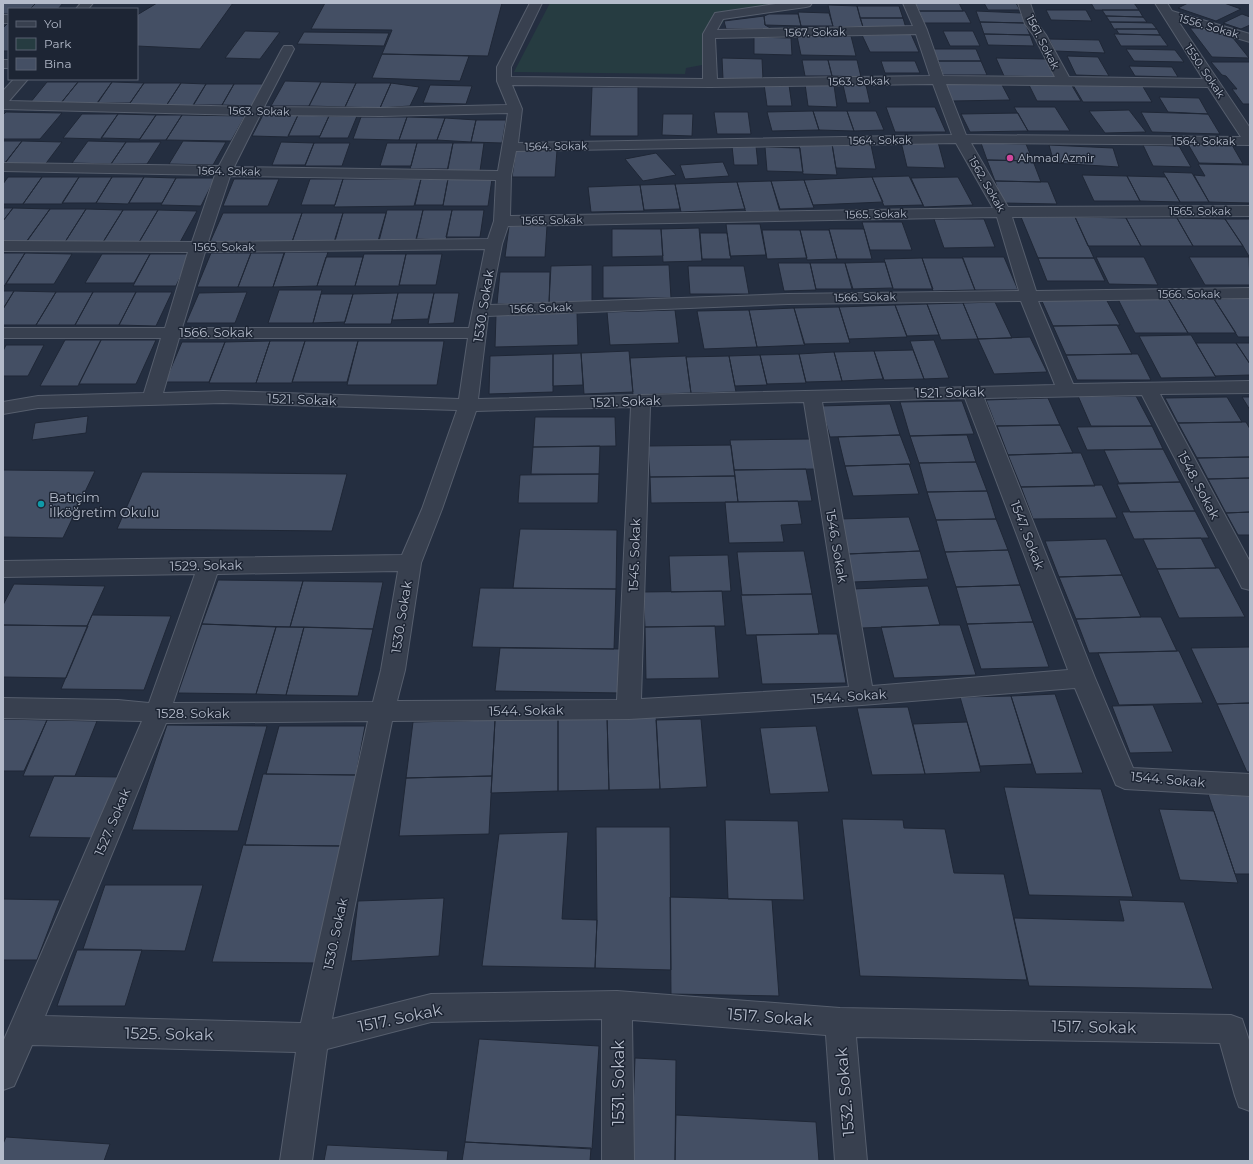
<svg xmlns="http://www.w3.org/2000/svg" width="1253" height="1164" font-family="Montserrat,sans-serif">
<rect width="100%" height="100%" fill="#242e40"/>
<path fill="#263c41" d="M550,3H771L773,8L727,16L720,26L705,29L702,65L686,68L685,74L514,72Z"/>
<path fill="#444f64" stroke="#1f2736" d="M5,3H36L30,9H9V14H3V5Z
M36,3H63L58,9H30Z
M157,3H233L200,49L137,46V15Z
M325,3H502L488,56L382,54L392,30L311,29Z
M915,3H959L963,11H919Z
M984,3H1016L1020,10H988Z
M1091,3H1134L1139,10H1095Z
M1188,3H1224L1241,9L1216,21L1178,8Z
M828,5L857,6L863,27H833Z
M857,6H899L903,18H860Z
M1046,10H1086L1092,21L1051,20Z
M1102,10H1139L1143,17L1106,16Z
M919,11H965L971,23H924Z
M976,11L1021,13L1025,23L980,22Z
M798,12L829,13L833,26H801Z
M769,14H798L801,26L765,25L764,16Z
M1242,14L1250,17V25L1241,29L1223,23Z
M764,16L765,25L772,29H726L724,21Z
M1106,16L1143,17L1147,22H1110Z
M860,18H903L906,28L863,27Z
M9,22V51H3V28Z
M980,22L1025,23L1030,35L984,34Z
M1110,22L1152,23L1157,29H1114Z
M1190,28H1213L1216,33H1229L1249,58L1212,57Z
M1116,29H1157L1160,35L1119,34Z
M245,31L280,32L260,59L225,58Z
M943,31H973L980,46H950Z
M304,32L389,33L384,46L297,44Z
M911,34L919,52H870L862,35Z
M984,34L1030,35L1034,46L988,45Z
M1114,34L1160,35L1168,46H1121Z
M797,36H851L856,56L801,55Z
M754,37L791,38L792,55L754,54Z
M1049,39L1099,40L1105,53L1055,51Z
M933,49H976L981,61H938Z
M1126,49L1175,50L1184,62L1134,61Z
M382,54L469,56L460,81L372,78Z
M1067,56L1098,57L1109,76L1076,75Z
M722,58L762,59L763,80L723,79Z
M996,58L1046,59L1055,77L1004,76Z
M802,60H828L832,76H805Z
M828,60H857L861,77L832,76Z
M881,61H915L920,73H885Z
M938,61H981L987,75H943Z
M1211,62H1250V104H1243L1232,89H1237L1226,76L1222,75Z
M1129,66L1172,67L1178,77L1135,76Z
M285,81L321,82L309,106H271Z
M47,82H78L61,103H30Z
M78,82H112L97,104L61,103Z
M112,82L144,83L130,103H97Z
M321,82L356,83L345,107L309,106Z
M144,83H181L166,106H128Z
M181,83L206,84L193,106H166Z
M356,83H391L380,108L345,107Z
M391,83L419,87L410,106L380,108Z
M1001,83L1010,100L952,101L945,84Z
M1028,83L1071,84L1081,101H1037Z
M206,84H234L222,105H193Z
M234,84H264L253,106L222,105Z
M764,84L789,85L792,106H767Z
M805,84L834,85L837,107L808,106Z
M430,85L472,86L466,104L423,103Z
M843,85H866L870,103H847Z
M1073,85H1142L1152,102H1083Z
M592,87H638V136H590Z
M1159,97L1199,98L1208,114L1168,112Z
M886,107H935L946,132H895Z
M1014,107H1055L1070,131H1028Z
M1129,110L1146,132L1105,133L1089,111Z
M813,111H847L854,131L819,130Z
M813,111L819,130L772,131L767,112Z
M847,111H876L884,130L854,131Z
M6,112L62,113L40,139H3V115Z
M714,112H748L751,134H717Z
M1141,112L1208,114L1220,134L1152,132Z
M1018,113L1028,131L970,132L961,114Z
M82,114H118L101,139L63,138Z
M118,114L156,115L140,139L101,138Z
M663,114H693L692,136L662,135Z
M156,115H182L166,140H139Z
M182,115L245,116L231,141L166,140Z
M263,115H298L288,137L252,136Z
M298,115L329,116L320,136H288Z
M329,116H357L348,138H319Z
M361,117H407L399,140L353,139Z
M407,117L445,118L437,140H399Z
M445,118L476,120L471,142L437,140Z
M476,120H506L502,143L471,142Z
M3,141H22L4,164H3Z
M22,141L62,142L44,166H3Z
M88,141L126,142L111,164L72,163Z
M183,141L226,142L213,165L169,164Z
M126,142H161L147,164H111Z
M281,142L314,143L305,165H272Z
M901,142H938L945,168L907,167Z
M314,143H350L342,166H305Z
M387,143H417L411,166H380Z
M417,143H453L448,169H410Z
M453,143H484L480,171H447Z
M981,143L1026,144L1033,161L987,160Z
M799,144H832L837,175L803,174Z
M832,144L871,145L876,169L836,168Z
M1188,144L1232,145L1243,164L1199,163Z
M1049,145L1113,148L1119,167L1054,163Z
M1143,145L1179,146L1191,167L1153,166Z
M732,146H756L758,165H734Z
M765,147L800,148L803,172L767,171Z
M516,150H557L555,177H512Z
M656,153L676,175L643,181L625,159Z
M987,160L1033,161L1041,182L995,181Z
M723,162L729,176L685,179L680,165Z
M1198,164L1250,165V203L1209,202L1194,175L1205,176Z
M1163,172L1192,173L1209,202H1180Z
M1082,175L1127,176L1140,201H1094Z
M909,176L923,205L884,206L872,177Z
M1127,176L1166,177L1180,202L1140,201Z
M8,177H42L23,204H3V184Z
M42,177H79L62,204H23Z
M79,177H112L96,203H62Z
M112,177H144L128,204L96,203Z
M144,177L176,178L162,203H129Z
M872,177L883,202L813,205L804,180Z
M958,177L973,205L924,207L911,178Z
M176,178H215L201,206L161,205Z
M234,179H279L268,206H223Z
M310,179H343L335,205H301Z
M343,179H421L414,206L334,207Z
M421,179H448L443,205H415Z
M448,179H492L488,206H443Z
M804,180L814,208L780,209L771,181Z
M771,181L780,212L746,213L737,182Z
M995,181L1048,182L1057,204L1002,203Z
M737,182L745,209L681,212L675,184Z
M675,184L680,209L644,210L640,185Z
M640,185L644,211L591,212L588,187Z
M3,208H13L3,221Z
M13,208L50,209L26,242H3V221Z
M50,209H86L65,242L25,244Z
M86,209L123,210L103,242H65Z
M123,210H158L138,244H102Z
M158,210L197,211L179,244H138Z
M387,210H423L416,241H379Z
M423,210H452L446,240L416,239Z
M452,210H484L480,237H446Z
M223,213H302L292,242H210Z
M302,213H343L334,242H292Z
M343,213H386L378,241H335Z
M1021,217H1075L1094,258H1038Z
M1075,217L1126,218L1141,246H1088Z
M1126,218H1177L1193,246H1141Z
M1177,218L1225,219L1243,246H1193Z
M934,219H984L995,247L944,248Z
M1225,219H1250V258L1243,246Z
M862,222H902L912,250H870Z
M726,224H760L766,255L730,256Z
M509,226H547L545,257H505Z
M699,228L702,261L663,262L661,229Z
M612,229H661L663,256L612,257Z
M864,229L872,259H837L829,229Z
M762,230H800L807,258L767,259Z
M800,230H829L837,259L807,260Z
M700,233H727L731,259H702Z
M328,252L317,286L273,287L285,252Z
M3,253H25L3,288Z
M25,253L72,254L54,284H6Z
M211,253H251L238,287H197Z
M251,253H284L273,287H238Z
M102,254H150L134,283H85Z
M150,254H191L176,286H133Z
M364,254H406L399,286H355Z
M406,254H442L436,285H399Z
M326,257H363L355,286H317Z
M962,257H1004L1018,290H975Z
M1096,257H1144L1158,285L1109,284Z
M1189,257H1249L1250,285H1205Z
M922,258L933,289H893L884,259Z
M922,258H963L975,290L933,291Z
M1038,258H1094L1105,281H1047Z
M885,262L893,288L852,289L845,263Z
M778,263H810L816,290L784,291Z
M810,263H845L853,289H816Z
M592,265V302L549,303L551,266Z
M669,265L671,298H603V266Z
M688,266H744L749,294H690Z
M500,272H550L549,304H497Z
M279,290H322L313,323H268Z
M3,291H14L3,309Z
M14,291L56,292L36,325H3V309Z
M56,292H93L75,325H36Z
M93,292H136L119,325H75Z
M136,292H172L156,326L119,325Z
M247,292L235,323H186L199,293Z
M398,293L391,324H344L353,294Z
M398,293H434L428,319L392,320Z
M434,293H459L454,323L428,324Z
M321,294H353L345,322L313,323Z
M1250,298V337H1238L1214,299Z
M1041,299H1106L1120,325L1053,326Z
M1118,299H1168L1188,333H1135Z
M1168,299H1214L1236,333H1188Z
M995,302L1012,338L978,339L963,303Z
M963,303L978,339L941,340L927,304Z
M927,304L939,335L907,336L895,305Z
M895,305L907,337L849,339L839,307Z
M839,307L850,343L804,344L794,308Z
M794,308L805,345L757,347L749,310Z
M675,310L679,343L610,345L607,312Z
M749,310L757,347L704,349L697,311Z
M577,313L578,345L495,347L496,315Z
M1117,325L1132,354L1066,355L1053,326Z
M1191,335L1216,377L1161,378L1139,336Z
M1030,337L1047,372L994,374L978,339Z
M65,340H101L78,386H40Z
M101,340H156L136,384H79Z
M934,340L949,378L924,379L910,341Z
M270,341H305L292,383H256Z
M270,341L256,383H209L225,342Z
M305,341H358L347,382H292Z
M358,341H444L437,385H347Z
M182,342H225L209,382H165Z
M1196,343H1236L1250,364V375L1215,376Z
M1236,343H1250V364Z
M6,345H44L28,376H3V351Z
M913,350L924,379L884,380L874,351Z
M629,351L633,392L584,394L581,353Z
M874,351L883,379L842,381L834,352Z
M834,352L842,381L806,382L799,354Z
M581,353L583,385L553,386V354Z
M553,354V392L489,394L490,356Z
M799,354L806,383L767,384L760,355Z
M1132,354H1138L1151,380H1077L1066,355Z
M760,355L767,385L735,386L729,356Z
M686,356L691,393L633,395L630,358Z
M729,356L736,392L691,393L686,357Z
M1078,396H1136L1152,426H1091Z
M1227,397L1242,422L1178,423L1165,398Z
M1242,397H1250V410Z
M1048,398L1060,425L996,426L986,400Z
M962,401L974,434L910,436L900,402Z
M890,404L900,435L830,437L821,406Z
M88,416L86,433L32,440L35,423Z
M535,417H615L616,446L533,447Z
M1242,422H1246L1250,429V457L1197,458L1178,423Z
M1060,425L1073,453L1008,455L997,426Z
M1152,426L1163,449L1087,450L1077,427Z
M900,435L911,464L845,466L838,437Z
M967,435L976,462L919,463L910,436Z
M810,439L816,469L734,470L730,440Z
M731,445L735,476L650,477L648,446Z
M600,446L599,474H531L533,447Z
M1163,449L1180,482L1119,483L1104,450Z
M1073,453H1081L1095,486L1021,487L1008,455Z
M1250,457V478L1208,479L1197,458Z
M976,462L987,491L927,492L919,463Z
M909,464L919,494L853,496L845,466Z
M806,469L812,501L738,502L734,470Z
M3,470L95,471L63,538L3,537Z
M142,472L347,474L332,531L117,529Z
M599,474L598,503H518L520,475Z
M735,476L738,502L651,503L650,477Z
M1250,478V512L1226,513L1208,479Z
M1180,482L1195,511L1130,512L1117,484Z
M1102,485L1117,518L1033,519L1021,487Z
M987,491L996,519L936,520L927,492Z
M798,501L802,524L781,525L784,542L729,543L725,502Z
M1195,511L1209,538L1134,539L1122,512Z
M1250,512V535H1238L1226,513Z
M909,517L920,551L849,554L840,519Z
M996,519L1008,550L945,552L936,520Z
M520,529L617,530L616,589L513,588Z
M1201,538L1216,568L1157,569L1143,539Z
M1106,539L1122,575L1059,577L1045,541Z
M1008,550L1020,585L956,587L945,552Z
M804,551L812,594L742,595L737,552Z
M920,551L928,579L853,582L846,554Z
M728,555L731,591L671,592L669,556Z
M1216,568H1219L1245,617L1179,618L1157,569Z
M1122,575L1141,617L1076,619L1059,577Z
M218,580L303,581L290,627L202,624Z
M303,581L383,582L373,629L290,627Z
M14,584L105,586L87,626L3,625V605Z
M1020,585L1033,622L967,624L956,587Z
M928,586L940,625L862,628L853,589Z
M480,588L616,589L614,649L472,647Z
M722,591L725,626L645,627L643,592Z
M812,594L819,634L746,635L741,595Z
M92,615L171,616L144,690L61,689Z
M1141,617H1161L1177,651L1089,653L1076,619Z
M1033,622L1049,667L981,669L967,624Z
M202,624L276,627L256,694L178,693Z
M3,625L87,626H88L66,678L3,677Z
M940,625H960L976,675L894,678L881,627Z
M715,626L719,678L646,679L645,627Z
M276,627H304L286,695L256,694Z
M304,627L373,629L358,696L286,695Z
M819,634H837L846,683L762,684L756,635Z
M1250,647V703L1217,704L1191,648Z
M500,648L622,649L621,693L495,691Z
M1177,651H1179L1203,703L1119,705L1098,653Z
M1055,694L1083,773L1036,774L1011,696Z
M1011,696L1032,764L980,766L960,697Z
M1250,703V772H1247L1217,704Z
M1153,705L1173,752L1130,753L1112,706Z
M908,707L925,774L872,775L857,708Z
M656,714L660,789L609,790L607,715Z
M558,715V791L491,793L495,720Z
M607,715L609,790L558,791V716Z
M3,719L47,720L24,771H3Z
M701,719L707,787L660,789L656,720Z
M47,720L97,721L75,776H23Z
M495,720L492,776L406,778L413,722Z
M967,722L981,772L925,774L913,724Z
M167,725L267,726L238,831L132,830Z
M279,726H365L356,775L266,774Z
M816,726L829,792L770,794L760,728Z
M263,774L356,775L342,846L245,845Z
M54,776L120,777L99,838L29,837Z
M492,776L489,834L399,836L406,778Z
M1004,787L1101,789L1133,897L1029,895Z
M1208,794L1250,796V874H1235Z
M1159,809L1214,811L1238,883L1180,880Z
M842,819L903,820L904,828L945,829L954,873L1004,874L1027,980L860,976Z
M725,820L798,821L804,900L728,899Z
M596,827H670L671,970L595,968L597,920Z
M568,832L562,919L597,920L595,968L482,966L499,834Z
M243,845L342,846L319,963L212,962Z
M105,885H203L185,951L83,949Z
M670,897L772,900L779,996L671,994Z
M444,898L439,956L351,961L358,901Z
M3,899L60,900L37,960H3Z
M1119,900L1184,902L1213,989L1029,986L1014,918L1124,921Z
M77,950H142L125,1006H57Z
M479,1039L599,1046L592,1149L465,1142Z
M635,1058L676,1060L675,1161H631Z
M676,1115L816,1122L819,1161H675Z
M6,1137L110,1144L104,1161H3V1144Z
M465,1142L591,1148L590,1161H462Z
M327,1145L448,1151L447,1161H324Z"/>
<g fill="none" stroke-linecap="round" stroke-linejoin="round">
<g stroke="#565e6d" stroke-width="2">
<path id="minor" d="M81,3H93L88,9H76Z
M530,3H542L511,67V77L703,79V34L715,13L782,3H812L810,6L806,7L723,19L717,30L913,26L903,3H915L927,30L943,76L1055,77L1034,36L1025,24L1018,3H1030L1037,23L1046,35L1069,77L1203,79L1155,3H1167L1172,11L1250,34V42L1178,21L1250,128V145L971,143L1008,207L1250,206V216L1012,217L1036,291L1250,288V298L1038,301L1073,384L1250,381V393L1160,394L1250,562V590L1242,588L1239,582L1142,395L984,398L1095,678L1133,768L1250,774V796L1125,789L1116,785L1075,688L862,705L629,719L392,721L332,1019L431,994L617,991L840,1008L1231,1015L1242,1019L1250,1043V1111L1239,1107L1235,1096L1220,1043L856,1037L867,1161H835L826,1035L632,1020L634,1161H602V1019L431,1022L327,1049L312,1161H280L296,1052L32,1045L14,1086L3,1090V1042L142,721L3,718V698L118,700L149,703L195,574L3,577V561L402,555L422,509L457,410L223,403L38,408L3,414V402L38,396L144,393L161,338H3V328H165L188,252L3,251V241L192,242L215,175L3,171V163L219,166L246,115L3,109V91L14,79H28L9,101L251,107L282,49L284,46H292L294,49L264,107L381,108L507,105L497,81V67ZM916,34L930,76L717,79L715,38ZM933,84L952,135L518,143L522,109L512,85L710,87ZM946,84L1208,87L1241,137L966,135ZM508,113L498,171L234,167L260,115L381,116ZM956,143L993,208L510,216L511,176L516,151ZM230,176L496,180L494,221L488,239L208,242ZM997,217L1019,291L788,294L490,305L502,244L508,226ZM485,249L469,328H182L205,252ZM1021,301L1055,385L478,399L488,316L788,304ZM179,338H468L459,399L223,391L163,393ZM965,398L1068,670L872,686L822,402ZM804,402L849,687L641,699L650,406ZM631,407L617,700L397,701L405,670L421,563L442,509L476,411ZM398,571L381,670L373,702L173,703L217,574ZM368,721L301,1023L45,1016L166,723Z
M3,15H9V23H3Z
M3,60H9V68H3Z"/>
</g>
<use href="#minor" fill="#38404f" fill-rule="evenodd"/>
</g>
<circle fill="#d1479c" stroke="#1d2534" stroke-width="1.5" cx="1010" cy="158" r="4"/>
<circle fill="#0f9aa8" stroke="#1d2534" stroke-width="1.5" cx="41" cy="504" r="4"/>
<g text-anchor="middle" dominant-baseline="central" stroke-width="3" stroke-linejoin="round" paint-order="stroke">
<g font-size="11" fill="#b4bbca" stroke="#1d2534">
<text transform="translate(1209 26) rotate(16)">1556. Sokak</text>
<text transform="translate(815 32) rotate(-1)">1567. Sokak</text>
<text transform="translate(1043 42) rotate(63)">1561. Sokak</text>
<text transform="translate(1205 71) rotate(56)">1550. Sokak</text>
<text transform="translate(859 81) rotate(-1)">1563. Sokak</text>
<text transform="translate(259 111) rotate(1)">1563. Sokak</text>
<text transform="translate(880 140) rotate(-1)">1564. Sokak</text>
<text x="1204" y="141">1564. Sokak</text>
<text transform="translate(556 146) rotate(-1)">1564. Sokak</text>
<text transform="translate(229 171) rotate(1)">1564. Sokak</text>
<text transform="translate(987 184) rotate(60)">1562. Sokak</text>
<text x="1200" y="211">1565. Sokak</text>
<text transform="translate(876 214) rotate(-1)">1565. Sokak</text>
<text transform="translate(552 220) rotate(-1)">1565. Sokak</text>
<text x="224" y="247">1565. Sokak</text>
<text x="1189" y="294">1566. Sokak</text>
<text transform="translate(865 297) rotate(-1)">1566. Sokak</text>
<text transform="translate(541 308) rotate(-2)">1566. Sokak</text>
</g>
<g font-size="11" fill="#b4bbca" stroke="#1d2534" text-anchor="start">
<text x="1018" y="158">Ahmad Azmir</text>
</g>
<g font-size="13" fill="#b4bbca" stroke="#1d2534">
<text transform="translate(483 306) rotate(-81)">1530. Sokak</text>
<text x="216" y="332">1566. Sokak</text>
<text transform="translate(950 392) rotate(-1)">1521. Sokak</text>
<text transform="translate(302 399) rotate(2)">1521. Sokak</text>
<text transform="translate(626 401) rotate(-2)">1521. Sokak</text>
<text transform="translate(1199 485) rotate(62)">1548. Sokak</text>
<text transform="translate(1028 535) rotate(69)">1547. Sokak</text>
<text transform="translate(837 546) rotate(80)">1546. Sokak</text>
<text transform="translate(634 555) rotate(-88)">1545. Sokak</text>
<text transform="translate(206 565) rotate(-1)">1529. Sokak</text>
<text transform="translate(401 617) rotate(-81)">1530. Sokak</text>
<text transform="translate(849 696) rotate(-4)">1544. Sokak</text>
<text transform="translate(526 710) rotate(-1)">1544. Sokak</text>
<text x="193" y="713">1528. Sokak</text>
<text transform="translate(1168 779) rotate(5)">1544. Sokak</text>
<text transform="translate(112 822) rotate(-67)">1527. Sokak</text>
<text transform="translate(335 934) rotate(-78)">1530. Sokak</text>
</g>
<g font-size="13" fill="#b4bbca" stroke="#1d2534" text-anchor="start">
<text x="49" y="497">Batıçim<tspan x="49" dy="15">İlköğretim Okulu</tspan></text>
</g>
<g font-size="16" fill="#b4bbca" stroke="#1d2534">
<text transform="translate(770 1017) rotate(4)">1517. Sokak</text>
<text transform="translate(400 1018) rotate(-12)">1517. Sokak</text>
<text transform="translate(1094 1027) rotate(1)">1517. Sokak</text>
<text transform="translate(169 1034) rotate(1)">1525. Sokak</text>
<text transform="translate(618 1083) rotate(-90)">1531. Sokak</text>
<text transform="translate(845 1092) rotate(-95)">1532. Sokak</text>
</g>
</g>
<rect width="1253" height="1164" fill="none" stroke="#b4bbca" stroke-width="8"/>
<rect x="8" y="8" width="130" height="72" fill="#1d2534" stroke="#596170"/>
<rect x="16" y="21" width="20" height="6" fill="#38404f" stroke="#596170"/>
<text x="44" y="28" font-size="12" fill="#b4bbca">Yol</text>
<rect x="16" y="38" width="20" height="12" fill="#263c41" stroke="#596170"/>
<text x="44" y="48" font-size="12" fill="#b4bbca">Park</text>
<rect x="16" y="58" width="20" height="12" fill="#444f64" stroke="#596170"/>
<text x="44" y="68" font-size="12" fill="#b4bbca">Bina</text>
</svg>
